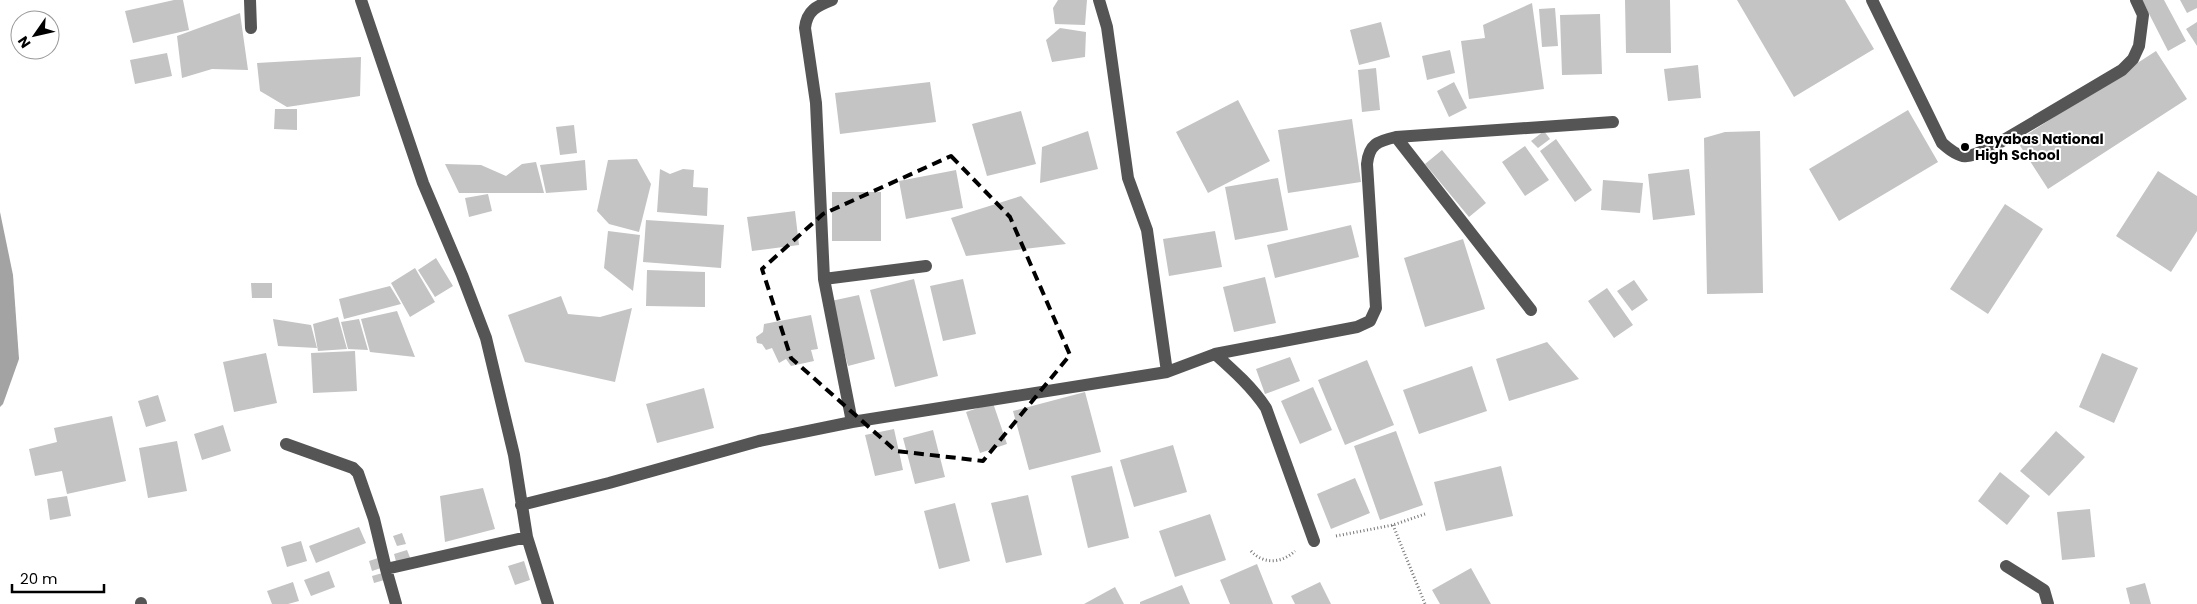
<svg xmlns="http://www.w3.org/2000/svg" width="2197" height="604" font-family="Poppins,sans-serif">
<rect width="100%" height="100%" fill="#fff"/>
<path fill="#a3a3a3" d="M0,212L13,275L19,359L3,404L0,407Z"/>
<path fill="#c4c4c4" d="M174,0H183L189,30L133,43L125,11Z
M1058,0H1087L1085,25L1055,24L1053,8Z
M1625,0H1670L1671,53H1626Z
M1737,0H1845L1874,49L1794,97Z
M2142,0H2164L2186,41L2168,51Z
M2180,0H2197V8L2187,13Z
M1532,3L1544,89L1469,99L1461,41L1485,38L1483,25Z
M1555,8L1558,46L1542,47L1539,9Z
M240,13L248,70L212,69L182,78L177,36Z
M1600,14L1602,74L1562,75L1560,15Z
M1381,22L1390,57L1359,65L1350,30Z
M2197,22V46L2186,29Z
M1060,28L1086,32L1085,57L1052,62L1046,40Z
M1450,50L1455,73L1427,80L1422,56Z
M2156,51L2187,99L2048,189L2017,141Z
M167,53L172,76L135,84L130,60Z
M361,57L360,96L287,107L260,91L257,63Z
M1698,65L1701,98L1668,101L1664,69Z
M1376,68L1380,110L1362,112L1358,70Z
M930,82L936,122L840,134L835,93Z
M1454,82L1467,108L1449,117L1437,91Z
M1238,100L1270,161L1208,193L1176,132Z
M275,109H297V130L274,129Z
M1908,110L1938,162L1839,221L1809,169Z
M1021,111L1036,164L987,176L972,124Z
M1352,119L1361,182L1288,193L1278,130Z
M574,125L577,153L560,155L556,127Z
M1088,131L1098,169L1040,183L1042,147Z
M1544,131L1550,139L1538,148L1531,141Z
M1760,131L1763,293L1707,294L1704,138L1725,132Z
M1556,139L1592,190L1575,202L1540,151Z
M1525,146L1549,180L1525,196L1502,162Z
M1442,150L1486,203L1469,217L1425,164Z
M637,159L651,184L639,232L609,224L597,211L608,160Z
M585,160L587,190L546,193L540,165Z
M536,162L544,193H459L445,164L481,165L506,176L522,164Z
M660,169L670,174L683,169L694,170L693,187L708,188L707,216L657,212Z
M1689,169L1695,215L1653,220L1648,174Z
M956,170L963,208L906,219L899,181Z
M2158,171L2197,196V231L2171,272L2116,236Z
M1278,178L1288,230L1235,240L1225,187Z
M1603,180L1643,183L1640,213L1601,210Z
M832,192H881V241H832Z
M488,194L492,211L469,217L465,198Z
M1021,196L1066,244L966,256L951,218Z
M2005,204L2043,229L1988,314L1950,289Z
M795,211L799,245L752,251L747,217Z
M646,220L724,225L721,268L643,262Z
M1351,225L1359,257L1275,278L1267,245Z
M608,231L640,235L633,291L604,268Z
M1215,231L1222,267L1169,276L1163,239Z
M1463,239L1485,309L1425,327L1404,258Z
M436,258L453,286L435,297L418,270Z
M415,268L435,302L410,317L391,283Z
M647,270L705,272V307L646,306Z
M1265,277L1276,323L1234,332L1223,287Z
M914,279L938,376L895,387L870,290Z
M963,279L976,334L943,341L930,286Z
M1634,280L1648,300L1632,311L1617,291Z
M251,283H272V298H252Z
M390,286L401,304L344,319L339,299Z
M1607,288L1633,325L1614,338L1588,301Z
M859,295L875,359L848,366L831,301Z
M561,296L568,314L600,317L632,308L615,382L525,362L508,315Z
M397,311L415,357L370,352L361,319Z
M811,315L818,349L811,350L814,361L791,366L786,359L779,363L772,348L766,350L762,344L757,343L756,337L763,332L764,324Z
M338,317L347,349L318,351L313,324Z
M273,319L311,325L317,348L278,346Z
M359,319L368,350L348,349L341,322Z
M1547,342L1579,379L1509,401L1496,359Z
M355,351L357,391L313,393L311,353Z
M266,353L277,403L234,412L223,362Z
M2102,353L2138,368L2114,423L2079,407Z
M1290,357L1300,381L1265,394L1256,369Z
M1367,360L1394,425L1345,445L1318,380Z
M1472,366L1487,411L1419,434L1403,390Z
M1313,387L1332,430L1300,444L1281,401Z
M704,388L714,428L657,443L646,404Z
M1085,392L1101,452L1029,470L1013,411Z
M158,395L166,421L146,427L138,401Z
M993,403L1007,444L980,453L966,412Z
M112,416L126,481L67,494L62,471L35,476L29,449L57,442L54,428Z
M223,425L231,451L202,460L194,434Z
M894,429L903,470L875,476L865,435Z
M933,430L945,477L915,484L903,438Z
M1396,431L1423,505L1380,520L1354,446Z
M2056,431L2085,457L2049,496L2020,471Z
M177,441L187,491L148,498L139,448Z
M1173,445L1187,492L1134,507L1120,460Z
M1112,466L1129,538L1088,548L1071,476Z
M1501,466L1513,516L1446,531L1434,482Z
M2000,472L2030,496L2007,525L1978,501Z
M1355,478L1370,513L1331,529L1317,494Z
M483,488L495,529L445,542L440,496Z
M1028,495L1042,555L1006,563L991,503Z
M67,496L71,516L50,520L47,499Z
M955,503L970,561L939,569L924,511Z
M2090,509L2095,557L2062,560L2057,512Z
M1210,514L1226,560L1175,577L1159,531Z
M359,527L366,543L316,563L309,546Z
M402,533L406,544L397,546L393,536Z
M301,541L307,561L287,567L281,547Z
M407,550L411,560L397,565L394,554Z
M381,557L384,567L372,571L369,561Z
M524,561L530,580L515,585L508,566Z
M1257,564L1273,604H1230L1220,580Z
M1471,568L1491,604H1440L1432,590Z
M329,571L335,587L311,596L304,580Z
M386,572L388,579L374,583L372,576Z
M293,582L299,601L288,604H272L267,591Z
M1320,582L1331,604H1295L1291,596Z
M2145,583L2151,604H2130L2126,588Z
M1182,585L1190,604H1140V602Z
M1115,587L1124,604H1084Z"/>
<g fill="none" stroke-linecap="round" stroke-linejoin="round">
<path stroke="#777" stroke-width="3" stroke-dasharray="1 2.5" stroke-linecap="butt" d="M1393,525L1425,604
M1336,536L1393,525L1425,514
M1251,551C1264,565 1282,563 1295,551"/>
<path stroke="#555" stroke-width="12" d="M250,0L251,28
M361,0L423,183L462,275L486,338L514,455L527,537L548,604
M832,0C817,6 807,10 805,28L816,103L824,279L852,422
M1099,0L1107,27L1128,178L1147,230L1167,372
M1872,0L1942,143C1963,162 1968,158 1992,147L2122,70L2133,59L2139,46L2143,15L2136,0
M1396,137L1531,310
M824,279L926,266
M1215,354C1234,371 1252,387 1266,408L1314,541
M286,444L353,468L358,473L374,519L386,569
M521,505L609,483L759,441L852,422L1167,372L1215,354L1357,327L1370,321L1376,308L1367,164C1369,144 1378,141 1396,137L1613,122
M2006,566L2044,590L2048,604
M141,603V604
M396,604L386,569L527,537"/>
</g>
<path fill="none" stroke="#000" stroke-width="4" stroke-dasharray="10 6" stroke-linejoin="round" d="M951,156L1010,217L1070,355L983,461L896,451L791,358L762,269L823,214Z"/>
<circle fill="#000" stroke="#fff" stroke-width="2" cx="1965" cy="147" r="5"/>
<g text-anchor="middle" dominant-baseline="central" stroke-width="4" stroke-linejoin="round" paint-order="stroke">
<g font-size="14" font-weight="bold" fill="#000" stroke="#fff" text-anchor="start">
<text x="1975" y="139">Bayabas National<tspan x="1975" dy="16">High School</tspan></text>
</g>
</g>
<g transform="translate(35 35) rotate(236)"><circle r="24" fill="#ffffff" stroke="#999999"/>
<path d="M0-4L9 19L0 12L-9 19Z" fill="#000000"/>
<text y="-8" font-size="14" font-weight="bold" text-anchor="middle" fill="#000000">N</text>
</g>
<path d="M12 584v8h92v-8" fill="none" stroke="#000000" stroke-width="2.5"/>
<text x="20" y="584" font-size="15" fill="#000000" stroke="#ffffff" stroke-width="4" paint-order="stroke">20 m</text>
</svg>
